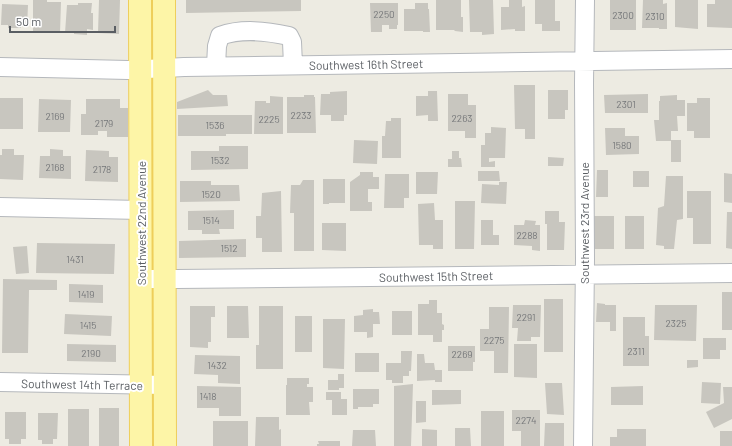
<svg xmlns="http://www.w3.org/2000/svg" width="732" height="446" font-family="Barlow,sans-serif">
<rect width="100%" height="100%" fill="#edebe2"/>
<path fill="#c8c6bf" d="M33,0H47V2H61L60,33H33Z
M99,0H120L119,34L98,33Z
M186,0H301V11L186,13Z
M436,0H461V17H463V32L455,31L454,30H436Z
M469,0H493L494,34L482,35V32H470Z
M509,0H522V7L525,6V31H515V29L501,30V7H509Z
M535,0H555V21H560V31H542V24H535Z
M610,0H636V30H610Z
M643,0H663V4L667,3V29H659V28H642Z
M675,0H698V29L675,27Z
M715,0H732V28L707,27V4H715Z
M78,3H92L91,13H93V30L87,29V35L74,34V33H65L67,5H78Z
M370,3H398V25H397V29H389V25H382V32H371Z
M415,3H428V9H429L430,32H423V31H404V9H415Z
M2,4L28,5L27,27L21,26V28H8V25H1Z
M514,85H535V139H525V129H515Z
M208,90L213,95H227L228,106L177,109V102Z
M548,90H568V110H565V119H548Z
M347,91V115H344V121H331V115H320L321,94H330V92Z
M428,91H437L438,121H428V115L416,116V96H428Z
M448,94H468V105H476V138H465V131H448Z
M648,94V113H605L604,95Z
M304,95H314V97H315L316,133H287V97H304Z
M677,95V100H685V116H677L678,131H671V140H681V162H671V141H656L654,120H659V101H660V96Z
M270,96L283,97V134H254L255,101H266V103H270Z
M0,98H23V129H0Z
M697,98H710V138H694V131H687V103H697Z
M39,99L71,100L70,132H38Z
M86,99H120V108H128V137H107V131H98V135H81V114H86Z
M178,115H252V134H226V136H178Z
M391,118H401V158H382V136H385L386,121H391Z
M491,127L506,128L505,158H489V162L495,161V167H481V145H485V133H491Z
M605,128H625V136H639V154L606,155Z
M354,140L378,141L377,164L353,163Z
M219,146H248V169L191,170V151H219Z
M2,149H14V155H24L23,180L0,179V155H2Z
M50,149L63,150V156H71V179L39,178L40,156H50Z
M86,150L109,151V157H118V182L85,181Z
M452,151H459V158H461L462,167H448V159H452Z
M548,157L564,158L563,166H548Z
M597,170H608V197H596Z
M478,171H499L500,181H478Z
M633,171H649V187H633Z
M360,172H373V177H379V189H368V202H372V211H350V182L360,175Z
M416,172H438L437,194H416Z
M724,173L732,174V203L724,202Z
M385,174H409V198H404V208H384Z
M666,176H683V219L677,220L674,249H664V246L656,245L658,208L664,206Z
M323,179H345V203H329V204H323Z
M303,180H314V251H294V213H290L291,185H300Z
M180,181H211V185H239L240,201L180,202Z
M499,182H507L506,204L481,203L482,184L499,185Z
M281,191L282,252H262V238H256V216H261L262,193Z
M687,191H711V244H693V218H687Z
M455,201H475L474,249H455Z
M434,203L435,220H443V249H433V245H419L418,204Z
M234,210V229H219L220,234H202V230H188V211Z
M545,211H559V222H565L564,250H547V224H545Z
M727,212H732V249L726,248Z
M594,216H614V249H594Z
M625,216H644V249H625Z
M481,220H493V235H499V245H481Z
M525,220L536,221L535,225H540V251L532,250V246L514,245V225H524Z
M322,223H346V251L322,250Z
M246,239V257L179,258V241Z
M37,243L115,244L114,274L36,273Z
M27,246L29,273L16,274L13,247Z
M3,279L57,280V290H29L28,353H2Z
M69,284L103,285V303L69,302Z
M722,292H732V330H722Z
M544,299H563V352H544Z
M429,300H437V313H442V324L444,325V330H442V342H433V335H418V304H429Z
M597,303L605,304V305H616V331H610V322H596Z
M513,305H541L540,337H531V341H517L518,328H512Z
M655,305H697L696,341L654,340Z
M190,306H215V317H211V342H208V348L190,347Z
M227,306H248L249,338H227Z
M259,306H283V369H256V345H259Z
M489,307H509L508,373H494V351H480V329H489Z
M373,309V312H379L380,324H373V337L367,338V332H354V316L363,315V310Z
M392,311H412V335H392Z
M65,314L112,316L111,336L64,334Z
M295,316H312V352H295Z
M623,317H645V336H649V366H623Z
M323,319H345L344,369L323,368Z
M703,338H726V350H720V359H703Z
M67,344L116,345V362L67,361Z
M514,344H537V378L514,377Z
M448,346H475V362H473V371H448Z
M401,351H412L411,371H409V376H403V383H392V380H386V363H401Z
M355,353H379V372H355Z
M417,354H424L425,363H434L435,370H442V382H435V380L417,381Z
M195,355L240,356V384L218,383V375L194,374Z
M687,360H698V367L687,368Z
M338,374H344V388H339V390H328V380H338Z
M287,378H309V384H307V387H313V402H309L310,415H286V385H287Z
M702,382L721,383L720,404L701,403Z
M545,383H562L564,415L547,414Z
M413,384L411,446H394V386Z
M197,386L241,387V416H219V408H197Z
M643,386V405H611V387Z
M723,387H732V419L714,428L706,412L724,403Z
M353,389H379V404H373V407H358V409H353Z
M432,390H461V404L432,405Z
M326,392H341V399H347V415H332V400H326Z
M416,401H426V422L416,423Z
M99,408H119V446H99Z
M68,409H89V446H68Z
M512,410H540V446H521V431H512Z
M481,411H504V446H481Z
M5,412H26V439H21V444H9V439H5Z
M38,413H58L57,439H53V444H42V440H38Z
M256,417H279V430L281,429V446H255Z
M213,421H248V446H213Z
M545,423H564V446H544Z
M455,428H470L471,446H455Z
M422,429L437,430V446H422Z
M617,429H646V446H610V437H617Z
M353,430H375L376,446H352Z
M720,431H732V446H720Z
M318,441H340V446H317V444H319Z"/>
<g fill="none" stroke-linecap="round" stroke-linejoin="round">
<g stroke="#b5b8bc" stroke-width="20">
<path id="minor" d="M216,66L217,46L220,36C242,28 266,31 289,36L292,42L293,65
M0,67L128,70L184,67L732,59
M0,207L141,210
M141,279H176L732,273
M0,382L165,385
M583,446L585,259L584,83L585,0"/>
</g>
<g stroke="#eece5a" stroke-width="24">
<path id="major" d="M140,0L141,446
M164,0L165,446"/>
</g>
<use href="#minor" stroke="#fff" stroke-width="18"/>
<use href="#major" stroke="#fdf5a7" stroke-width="22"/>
</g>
<g text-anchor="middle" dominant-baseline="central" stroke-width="4" stroke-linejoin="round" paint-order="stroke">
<g font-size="10" fill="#76787a">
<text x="384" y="14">2250</text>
<text x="623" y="15">2300</text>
<text x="655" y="16">2310</text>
<text x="626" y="104">2301</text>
<text x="301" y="115">2233</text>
<text x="55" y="116">2169</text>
<text x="462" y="118">2263</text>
<text x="269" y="119">2225</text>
<text x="104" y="123">2179</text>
<text x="215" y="125">1536</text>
<text x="622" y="145">1580</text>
<text x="220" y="160">1532</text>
<text x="55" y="167">2168</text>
<text x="102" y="169">2178</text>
<text x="211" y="194">1520</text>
<text x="211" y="220">1514</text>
<text x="527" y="235">2288</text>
<text x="229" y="248">1512</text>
<text x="75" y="259">1431</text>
<text x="86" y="294">1419</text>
<text x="526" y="317">2291</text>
<text x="676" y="323">2325</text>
<text x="88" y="325">1415</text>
<text x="494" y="340">2275</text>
<text x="636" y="351">2311</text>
<text x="91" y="353">2190</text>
<text x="462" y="354">2269</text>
<text x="217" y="365">1432</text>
<text x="208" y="396">1418</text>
<text x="526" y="420">2274</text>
</g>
<g font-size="12" fill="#5a5e63" stroke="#fff">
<text transform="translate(366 64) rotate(-1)">Southwest 16th Street</text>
<text transform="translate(141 223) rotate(-90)">Southwest 22nd Avenue</text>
<text transform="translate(584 223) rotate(-90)">Southwest 23rd Avenue</text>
<text transform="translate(436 276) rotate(-1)">Southwest 15th Street</text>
<text transform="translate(82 384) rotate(1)">Southwest 14th Terrace</text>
</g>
</g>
<path d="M10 26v6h105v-6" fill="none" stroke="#5a5e63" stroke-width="2"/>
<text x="16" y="26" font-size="12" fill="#5a5e63" stroke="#ffffff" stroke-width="3" paint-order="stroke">50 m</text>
</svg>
